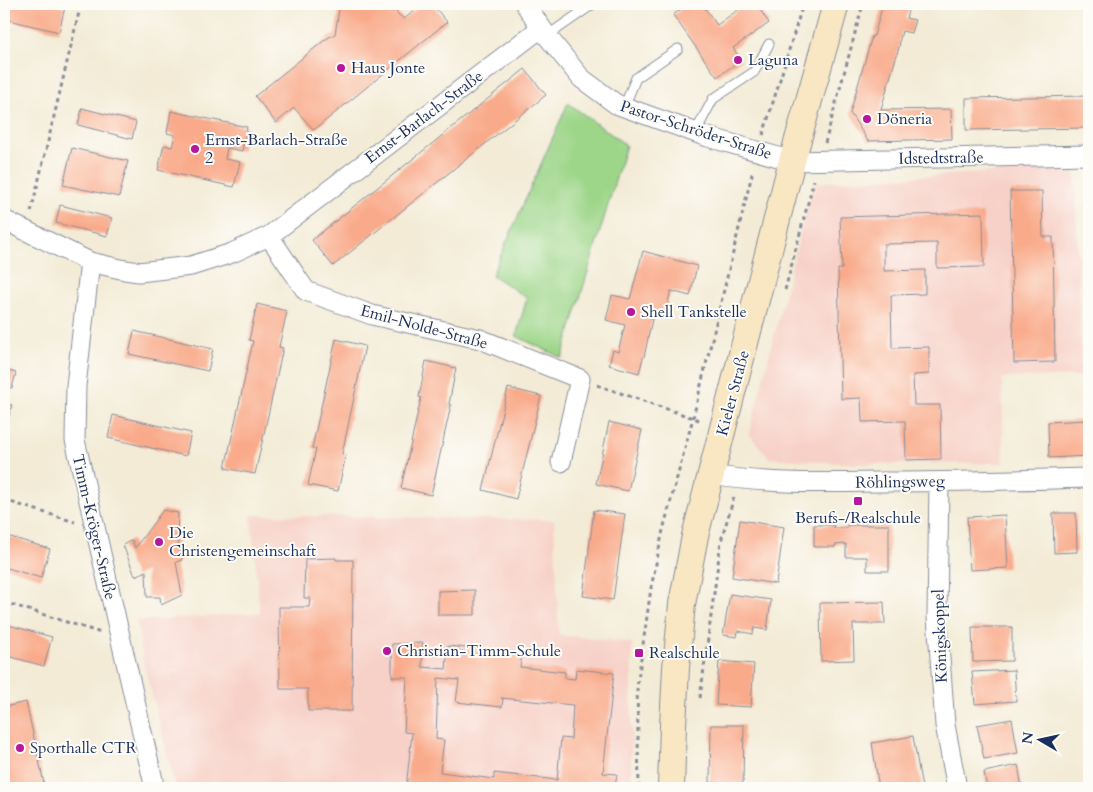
<svg xmlns="http://www.w3.org/2000/svg" width="1093" height="792" font-family="Cardo,serif">
<rect width="100%" height="100%" fill="#fdfcf7"/>
<filter id="ink" filterUnits="userSpaceOnUse"><feTurbulence type="fractalNoise" baseFrequency=".02" numOctaves="2"/><feDisplacementMap in="SourceGraphic" scale="10" xChannelSelector="R" yChannelSelector="G"/><feConvolveMatrix kernelMatrix="1 2 1 2 8 2 1 2 1" color-interpolation-filters="sRGB"/></filter>
<filter id="wash" filterUnits="userSpaceOnUse"><feTurbulence type="fractalNoise" baseFrequency=".0096" numOctaves="4" result="noise"/><feDisplacementMap in="SourceGraphic" scale="20" xChannelSelector="R" yChannelSelector="G"/><feGaussianBlur stdDeviation="1.12" result="paint"/><feColorMatrix in="noise" values="0 0 0 0 0 0 0 0 0 0 0 0 0 0 0 0 0 1.4 0 .05"/><feComposite in="paint" operator="in"/></filter>
<g filter="url(#wash)">
<rect width="100%" height="100%" fill="#f3ebd6"/>
<path fill="#f7d1c8" d="M1075,167L1082,376L1002,378L1004,463L853,464L769,458L749,434L813,183Z
M251,515L554,520L559,635L632,643L631,788H176L143,660L137,621L260,613Z"/>
<path fill="#9dd689" stroke="#5c8274" d="M568,103L626,145L562,358L516,336L527,298L492,275Z"/>
<g id="blocks">
<path fill="#f9aa8a" fill-rule="evenodd" d="M4,4H49L65,7L59,32L4,19Z
M340,4H388L394,7L398,14L404,19L423,4H432L447,22L314,130L294,108L276,123L255,96L326,39L335,34Z
M689,4H702L717,25L746,4H756L769,23L733,48L741,60L717,77L673,15Z
M883,4H910L906,18L915,20L911,33L902,31L899,43L900,44L881,109L882,110L951,109L952,139L868,141L850,113L872,36H874Z
M525,69L546,95L333,266L312,240Z
M1089,96V128L966,130V98Z
M82,108L136,122L132,139L78,125Z
M171,111L247,127L242,151L227,148L225,159L240,162L234,187L158,170L164,145L172,147L175,135L167,133Z
M72,148L128,161L119,197L63,185Z
M1010,191H1042L1043,237H1053L1055,362L1014,363Z
M60,205L112,218L107,236L56,223Z
M983,213L984,267L937,268V243L884,244V271L925,270V294L891,295L892,348L929,347V374L913,375L914,405H940L941,459L906,460L905,421L862,422L861,398L841,399L838,269H842L840,217Z
M643,251L697,266L690,296L671,291L665,313L654,310L644,357L643,358L639,373L609,365L613,350L618,352L625,325L606,320L612,295L630,299Z
M257,304L287,311L279,347L283,348L255,474L225,468L253,341L249,340Z
M134,331L213,349L208,371L129,354Z
M336,339L365,346L342,454L346,455L338,491L308,485L316,449L312,448Z
M426,361L456,368L449,404L451,405L431,495L401,488L421,398L419,397Z
M4,369L16,373L12,388L4,386Z
M508,388L541,396L516,499L483,490Z
M4,403L12,405L4,433Z
M113,415L191,433L186,456L108,438Z
M1088,420L1089,456L1049,458L1048,422Z
M609,422L642,430L628,491L596,484Z
M163,510L178,513L177,537L182,560L176,562L182,595L161,605L160,597H147L146,571L135,576L123,545L132,540L135,548Z
M594,510L625,514L613,600L583,596Z
M1053,513H1076L1077,552L1054,553Z
M1005,515L1008,568L970,570L967,517Z
M740,520L784,527L776,584L732,577Z
M814,525H834V528H847V525H889V571H867V557H846V544L835,545V547H814Z
M4,535L50,549L41,578L4,567Z
M336,558V560H353L352,711H308V689H280L279,607H309L310,598H304L305,559Z
M475,590V615H438V591Z
M730,594L771,600L767,630L754,628L753,634L738,631L737,637L723,635Z
M884,602L885,624H853L854,660L821,661L820,603Z
M5,624L52,637L44,666L4,655Z
M972,627H1012V661L973,662Z
M423,643L422,667L446,669L448,646L522,654L520,667L565,672V678L575,679L576,669L614,673L603,773L617,774L615,788H406L412,733L404,732L407,677H392V644ZM438,678L459,680L456,702L502,707L503,699L501,698L573,705L571,739L561,738L557,780L494,773V779L440,772L444,740L436,739Z
M719,661L754,664L751,707L716,705Z
M1014,670L1016,701L975,704L972,672Z
M26,702L45,788H4V707Z
M1012,719L1018,753L984,759L977,725Z
M711,725H744L743,784L710,783Z
M913,736L922,788H879L872,743Z
M1018,765L1022,788H987L984,772Z"/>
</g>
</g>
<g filter="url(#ink)">
<use href="#blocks" fill-opacity="0" stroke="#878d9a" stroke-width="1"/>
<g fill="none" stroke-linecap="round" stroke-linejoin="round">
<g stroke="#878d9a" stroke-width="11">
<path id="service" d="M547,36L593,4
M624,107L636,78L678,49
M695,133L713,99L754,72L769,44"/>
</g>
<g stroke="#878d9a" stroke-width="21">
<path id="minor" d="M525,4L547,36L581,78L616,104L708,137L792,161L1089,155
M4,220L90,262L125,270L139,272L191,266L232,253L269,236L541,28
M269,236L306,291L372,315L480,339L580,379L561,462
M90,262L76,386L75,440L153,780V788
M711,475C766,484 822,483 877,482C948,482 1019,480 1089,478
M939,482L937,617L945,725L957,788"/>
</g>
<g stroke="#878d9a" stroke-width="28">
<path id="secondary" d="M671,788L673,726L676,668L682,604L695,536L792,161L836,4"/>
</g>
<path stroke="#878d9a" stroke-width="3" stroke-dasharray="4 4" stroke-linecap="butt" d="M763,135L803,4
M825,143L863,4
M31,212L81,4
M785,290L814,180
M597,385L702,421
M4,500L75,522
M4,602L101,633
M700,698L721,541L734,497
M639,788L637,687L651,588L663,530L693,418L753,170"/>
<use href="#service" stroke="#fff" stroke-width="9"/>
<use href="#minor" stroke="#fff" stroke-width="19"/>
<use href="#secondary" stroke="#f9e7c3" stroke-width="26"/>
</g>
</g>
<g fill="#b5179e" stroke="#fdfcf7" stroke-width="2">
<circle cx="738" cy="60" r="5"/>
<circle cx="341" cy="68" r="5"/>
<circle cx="867" cy="119" r="5"/>
<circle cx="195" cy="149" r="5"/>
<circle cx="631" cy="312" r="5"/>
<rect x="853" y="496" width="10" height="10" rx="2.5"/>
<circle cx="159" cy="542" r="5"/>
<circle cx="387" cy="651" r="5"/>
<rect x="634" y="648" width="10" height="10" rx="2.5"/>
<circle cx="20" cy="748" r="5"/>
</g>
<g text-anchor="middle" dominant-baseline="central" stroke-width="4" stroke-linejoin="round" paint-order="stroke">
<g font-size="16" fill="#1b2f5e" stroke="#fdfcf7" text-anchor="start">
<text x="748" y="60">Laguna</text>
<text x="351" y="68">Haus Jonte</text>
<text x="877" y="119">Döneria</text>
<text x="205" y="140">Ernst-Barlach-Straße<tspan x="205" dy="18">2</tspan></text>
<text x="641" y="312">Shell Tankstelle</text>
<text x="858" y="518" text-anchor="middle">Berufs-/Realschule</text>
<text x="169" y="533">Die<tspan x="169" dy="18">Christengemeinschaft</tspan></text>
<text x="397" y="651">Christian-Timm-Schule</text>
<text x="649" y="653">Realschule</text>
<text x="30" y="748">Sporthalle CTR</text>
</g>
<g font-size="16" fill="#1b2f5e" stroke="#fdfcf7">
<text transform="translate(424 117) rotate(-37)">Ernst-Barlach-Straße</text>
<text transform="translate(696 130) rotate(18)">Pastor-Schröder-Straße</text>
<text transform="translate(941 158) rotate(-1)">Idstedtstraße</text>
<text transform="translate(424 327) rotate(15)">Emil-Nolde-Straße</text>
<text transform="translate(733 393) rotate(-75)">Kieler Straße</text>
<text transform="translate(900 482) rotate(-1)">Röhlingsweg</text>
<text transform="translate(94 527) rotate(77)">Timm-Kröger-Straße</text>
<text transform="translate(940 636) rotate(-92)">Königskoppel</text>
</g>
</g>
<rect width="1093" height="792" fill="none" stroke="#fdfcf7" stroke-width="20"/>
<g transform="translate(1040 740) rotate(279)" stroke="#fdfcf7" stroke-width="4" paint-order="stroke">
<path d="M0-4L9 19L0 12L-9 19Z" fill="#1b2f5e"/>
<text y="-8" font-size="14" font-weight="bold" text-anchor="middle" fill="#1b2f5e">N</text>
</g>
</svg>
